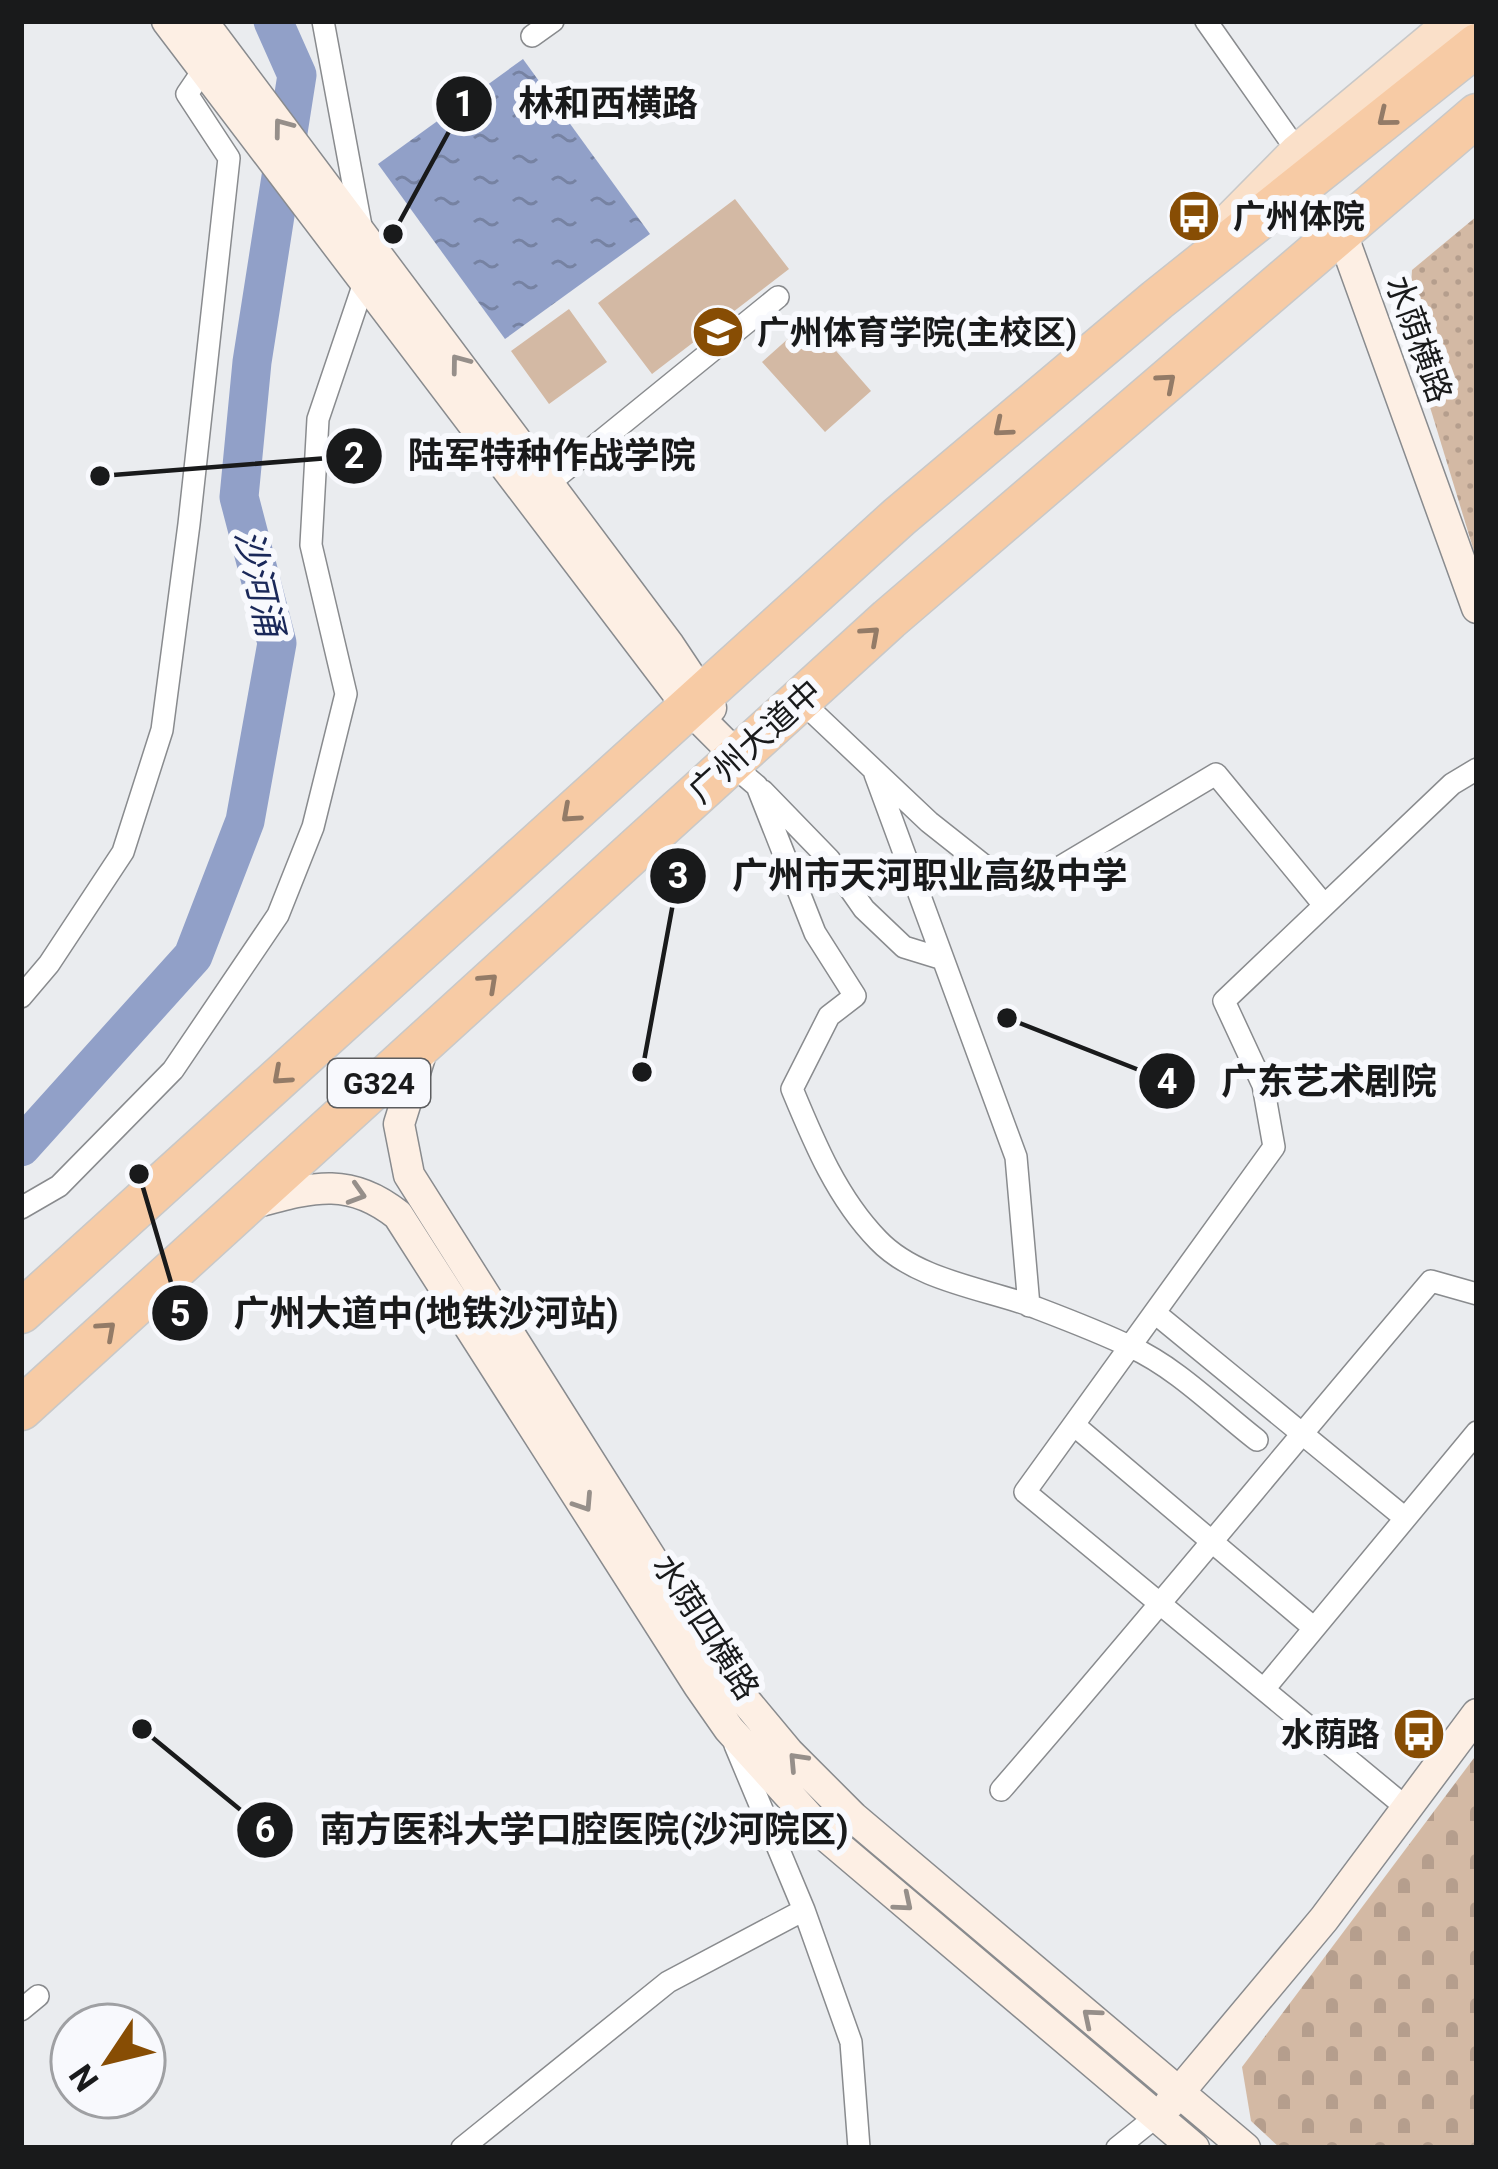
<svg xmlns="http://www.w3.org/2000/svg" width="1498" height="2169" font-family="Roboto,'Noto Sans SC',sans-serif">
<defs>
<pattern id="cemetery-stones" width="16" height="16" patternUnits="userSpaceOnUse" patternTransform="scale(3)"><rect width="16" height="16" fill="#d3b9a4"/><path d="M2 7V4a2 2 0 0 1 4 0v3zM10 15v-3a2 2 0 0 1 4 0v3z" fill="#b59e8d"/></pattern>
<pattern id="park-dots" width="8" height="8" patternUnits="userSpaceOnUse" patternTransform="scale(3)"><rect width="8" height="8" fill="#d3b9a4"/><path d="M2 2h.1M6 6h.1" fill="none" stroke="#b59e8d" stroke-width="1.8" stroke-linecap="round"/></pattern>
<pattern id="water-ripples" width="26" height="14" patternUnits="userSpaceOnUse" patternTransform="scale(3)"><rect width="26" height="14" fill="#91a0c8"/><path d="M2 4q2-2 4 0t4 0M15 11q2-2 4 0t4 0" fill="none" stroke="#7682a2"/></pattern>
</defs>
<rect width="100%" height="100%" fill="#eaecef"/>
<path fill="#d3b9a4" d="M735,199L789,269L652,374L598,303Z
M569,309L607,362L549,404L511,351Z
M809,320L871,391L825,432L762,362Z"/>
<path fill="url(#cemetery-stones)" d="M1477,1754V2148H1280L1251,2121L1242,2067Z"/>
<path fill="url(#park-dots)" d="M1477,216V561L1408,335L1412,270Z"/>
<path fill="url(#water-ripples)" d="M523,59L650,234L505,339L378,164Z"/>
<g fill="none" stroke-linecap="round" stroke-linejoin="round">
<path stroke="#91a0c8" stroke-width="39" d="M21,1147L193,956L245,821L277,643L239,497L252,362L297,75L273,21"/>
<g stroke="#898b8e" stroke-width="24">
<path id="street" d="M323,21L361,226
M1206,21L1298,152
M532,36L553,21
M548,484L778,297
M800,700L929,822L996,875L1016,883L1045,876L1216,774L1324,905
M730,763L757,786L815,933L855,996L829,1016L792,1089C814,1142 837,1198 878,1240C915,1279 980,1288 1029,1305C1063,1318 1098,1331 1131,1347C1177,1368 1217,1409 1257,1440
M875,774L1016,1157L1029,1306
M763,791L829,859L864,909L904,947L943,959
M21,997L49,964L123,852L162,730L189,524L229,158L187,94L204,69
M21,1208L59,1186L173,1070L278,915L313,827L346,694L311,545L318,419L365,280
M1155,1313L1405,1518
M1074,1425L1314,1628
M1264,1689L1477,1432
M735,1745L804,1910L851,2042L859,2148
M1001,1790C1147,1622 1287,1450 1431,1281L1477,1294
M1408,1809L1025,1492L1274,1147L1263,1085L1224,1001L1452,784L1477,769
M21,2010L38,1996
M462,2148L668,1982L804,1910
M1117,2148L1157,2116"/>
</g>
<g stroke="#898b8e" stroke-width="33">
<path id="secondary" d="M167,21L688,707L737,756
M202,21L669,645L711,708
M1341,231L1477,608
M423,1047L399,1124L409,1175L728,1680L789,1753L853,1817L1245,2148
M253,1203C310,1188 348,1175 398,1215L699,1686L729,1729L827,1837L1194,2148
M1170,2103L1324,1919L1477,1714"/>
</g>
<g stroke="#c8c8c8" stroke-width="39">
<path id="primary" d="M1225,226L1298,152L1455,21"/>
</g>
<g stroke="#c8c8c8" stroke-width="45">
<path id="highway" d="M21,1312L899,517L1157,300L1477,45
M21,1409L889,619L1477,115"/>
</g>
<use href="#street" stroke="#fff" stroke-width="21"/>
<use href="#secondary" stroke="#fdefe4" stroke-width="30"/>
<use href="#primary" stroke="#fae0c9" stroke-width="36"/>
<use href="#highway" stroke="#f7cba5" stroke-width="42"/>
</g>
<defs><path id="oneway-chevron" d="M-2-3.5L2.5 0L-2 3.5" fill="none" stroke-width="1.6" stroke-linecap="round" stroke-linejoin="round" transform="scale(3)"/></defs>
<g stroke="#937b67">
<use href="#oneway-chevron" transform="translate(1386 118) rotate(141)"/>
<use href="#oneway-chevron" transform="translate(1167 382) rotate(-41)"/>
<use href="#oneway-chevron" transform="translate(1002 428) rotate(140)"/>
<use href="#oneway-chevron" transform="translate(871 635) rotate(-42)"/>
<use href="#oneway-chevron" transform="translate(570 814) rotate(138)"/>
<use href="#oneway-chevron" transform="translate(489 982) rotate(-43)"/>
<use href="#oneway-chevron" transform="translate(281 1076) rotate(138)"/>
<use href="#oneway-chevron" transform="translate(107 1330) rotate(-42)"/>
</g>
<g stroke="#968f8a">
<use href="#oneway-chevron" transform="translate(282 127) rotate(-127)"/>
<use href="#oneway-chevron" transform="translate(459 363) rotate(-127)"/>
<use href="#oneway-chevron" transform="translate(357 1194) rotate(17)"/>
<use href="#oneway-chevron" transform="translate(584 1503) rotate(57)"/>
<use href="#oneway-chevron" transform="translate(797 1761) rotate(-133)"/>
<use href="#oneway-chevron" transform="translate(904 1903) rotate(40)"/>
<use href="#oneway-chevron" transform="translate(1091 2017) rotate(-140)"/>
</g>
<defs>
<g id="bus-disc" transform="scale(2.7)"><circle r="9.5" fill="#874d04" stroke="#f8f9fd"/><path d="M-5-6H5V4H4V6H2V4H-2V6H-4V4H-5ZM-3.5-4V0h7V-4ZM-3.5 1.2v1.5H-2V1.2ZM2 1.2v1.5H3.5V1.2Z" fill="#fff"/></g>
<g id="university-disc" transform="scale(2.7)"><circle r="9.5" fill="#874d04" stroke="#f8f9fd"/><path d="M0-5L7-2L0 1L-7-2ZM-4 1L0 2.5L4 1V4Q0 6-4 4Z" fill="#fff"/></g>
</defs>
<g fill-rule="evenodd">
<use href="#bus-disc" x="1194" y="216"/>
<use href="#university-disc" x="718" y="332"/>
<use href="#bus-disc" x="1419" y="1734"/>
</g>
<g text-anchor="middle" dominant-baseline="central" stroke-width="12" stroke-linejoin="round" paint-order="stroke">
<rect fill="#f8f9fd" stroke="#5c5d5f" stroke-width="3" x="328" y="1059" width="102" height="48" rx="9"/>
<g font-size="30" font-weight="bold" fill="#191a1b">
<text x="379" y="1083">G324</text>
</g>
<g font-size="33" font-weight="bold" fill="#191a1b" stroke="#f8f9fd" text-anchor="start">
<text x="1233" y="216">广州体院</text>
<text x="757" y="332">广州体育学院(主校区)</text>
<text x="1380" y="1734" text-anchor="end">水荫路</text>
</g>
<g font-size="33" fill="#191a1b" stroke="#f8f9fd">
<text transform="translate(1419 339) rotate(70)">水荫横路</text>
<text transform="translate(755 741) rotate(-42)">广州大道中</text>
<text transform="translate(706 1627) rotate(57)">水荫四横路</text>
</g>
<g font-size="36" font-style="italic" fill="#1a2859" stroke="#f8f9fd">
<text transform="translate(259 583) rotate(77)">沙河涌</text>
</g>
</g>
<path fill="none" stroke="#191a1b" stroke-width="4.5" d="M393 234L464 104M100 476L354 456M642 1072L678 876M1007 1018L1167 1081M139 1174L180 1313M142 1729L265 1830"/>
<g fill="#191a1b" stroke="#f8f9fd" stroke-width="4.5">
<circle cx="393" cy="234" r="12"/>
<circle cx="100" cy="476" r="12"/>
<circle cx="642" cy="1072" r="12"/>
<circle cx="1007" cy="1018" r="12"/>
<circle cx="139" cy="1174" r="12"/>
<circle cx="142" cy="1729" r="12"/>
<circle cx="464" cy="104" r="30"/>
<circle cx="354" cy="456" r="30"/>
<circle cx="678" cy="876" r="30"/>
<circle cx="1167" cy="1081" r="30"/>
<circle cx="180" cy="1313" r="30"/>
<circle cx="265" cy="1830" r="30"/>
</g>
<g font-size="36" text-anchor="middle" font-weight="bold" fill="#fff">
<text x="464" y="116">1</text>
<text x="354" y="468">2</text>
<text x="678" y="888">3</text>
<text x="1167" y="1094">4</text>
<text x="180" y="1326">5</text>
<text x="265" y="1842">6</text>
</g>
<g font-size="36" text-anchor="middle" font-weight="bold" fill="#191a1b" stroke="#f8f9fd" stroke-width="12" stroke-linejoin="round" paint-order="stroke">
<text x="608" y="116">林和西横路</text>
<text x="552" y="468">陆军特种作战学院</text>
<text x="930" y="888">广州市天河职业高级中学</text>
<text x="1329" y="1094">广东艺术剧院</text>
<text x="426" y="1326">广州大道中(地铁沙河站)</text>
<text x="584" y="1842">南方医科大学口腔医院(沙河院区)</text>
</g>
<rect width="1498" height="2169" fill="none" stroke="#191a1b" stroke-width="48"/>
<g transform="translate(108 2061) rotate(235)"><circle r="57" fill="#f8f9fd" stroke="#9fa0a3" stroke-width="3"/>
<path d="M0-9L21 45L0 30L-21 45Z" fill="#874d04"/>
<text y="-18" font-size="33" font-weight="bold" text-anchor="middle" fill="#191a1b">N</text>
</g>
</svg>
